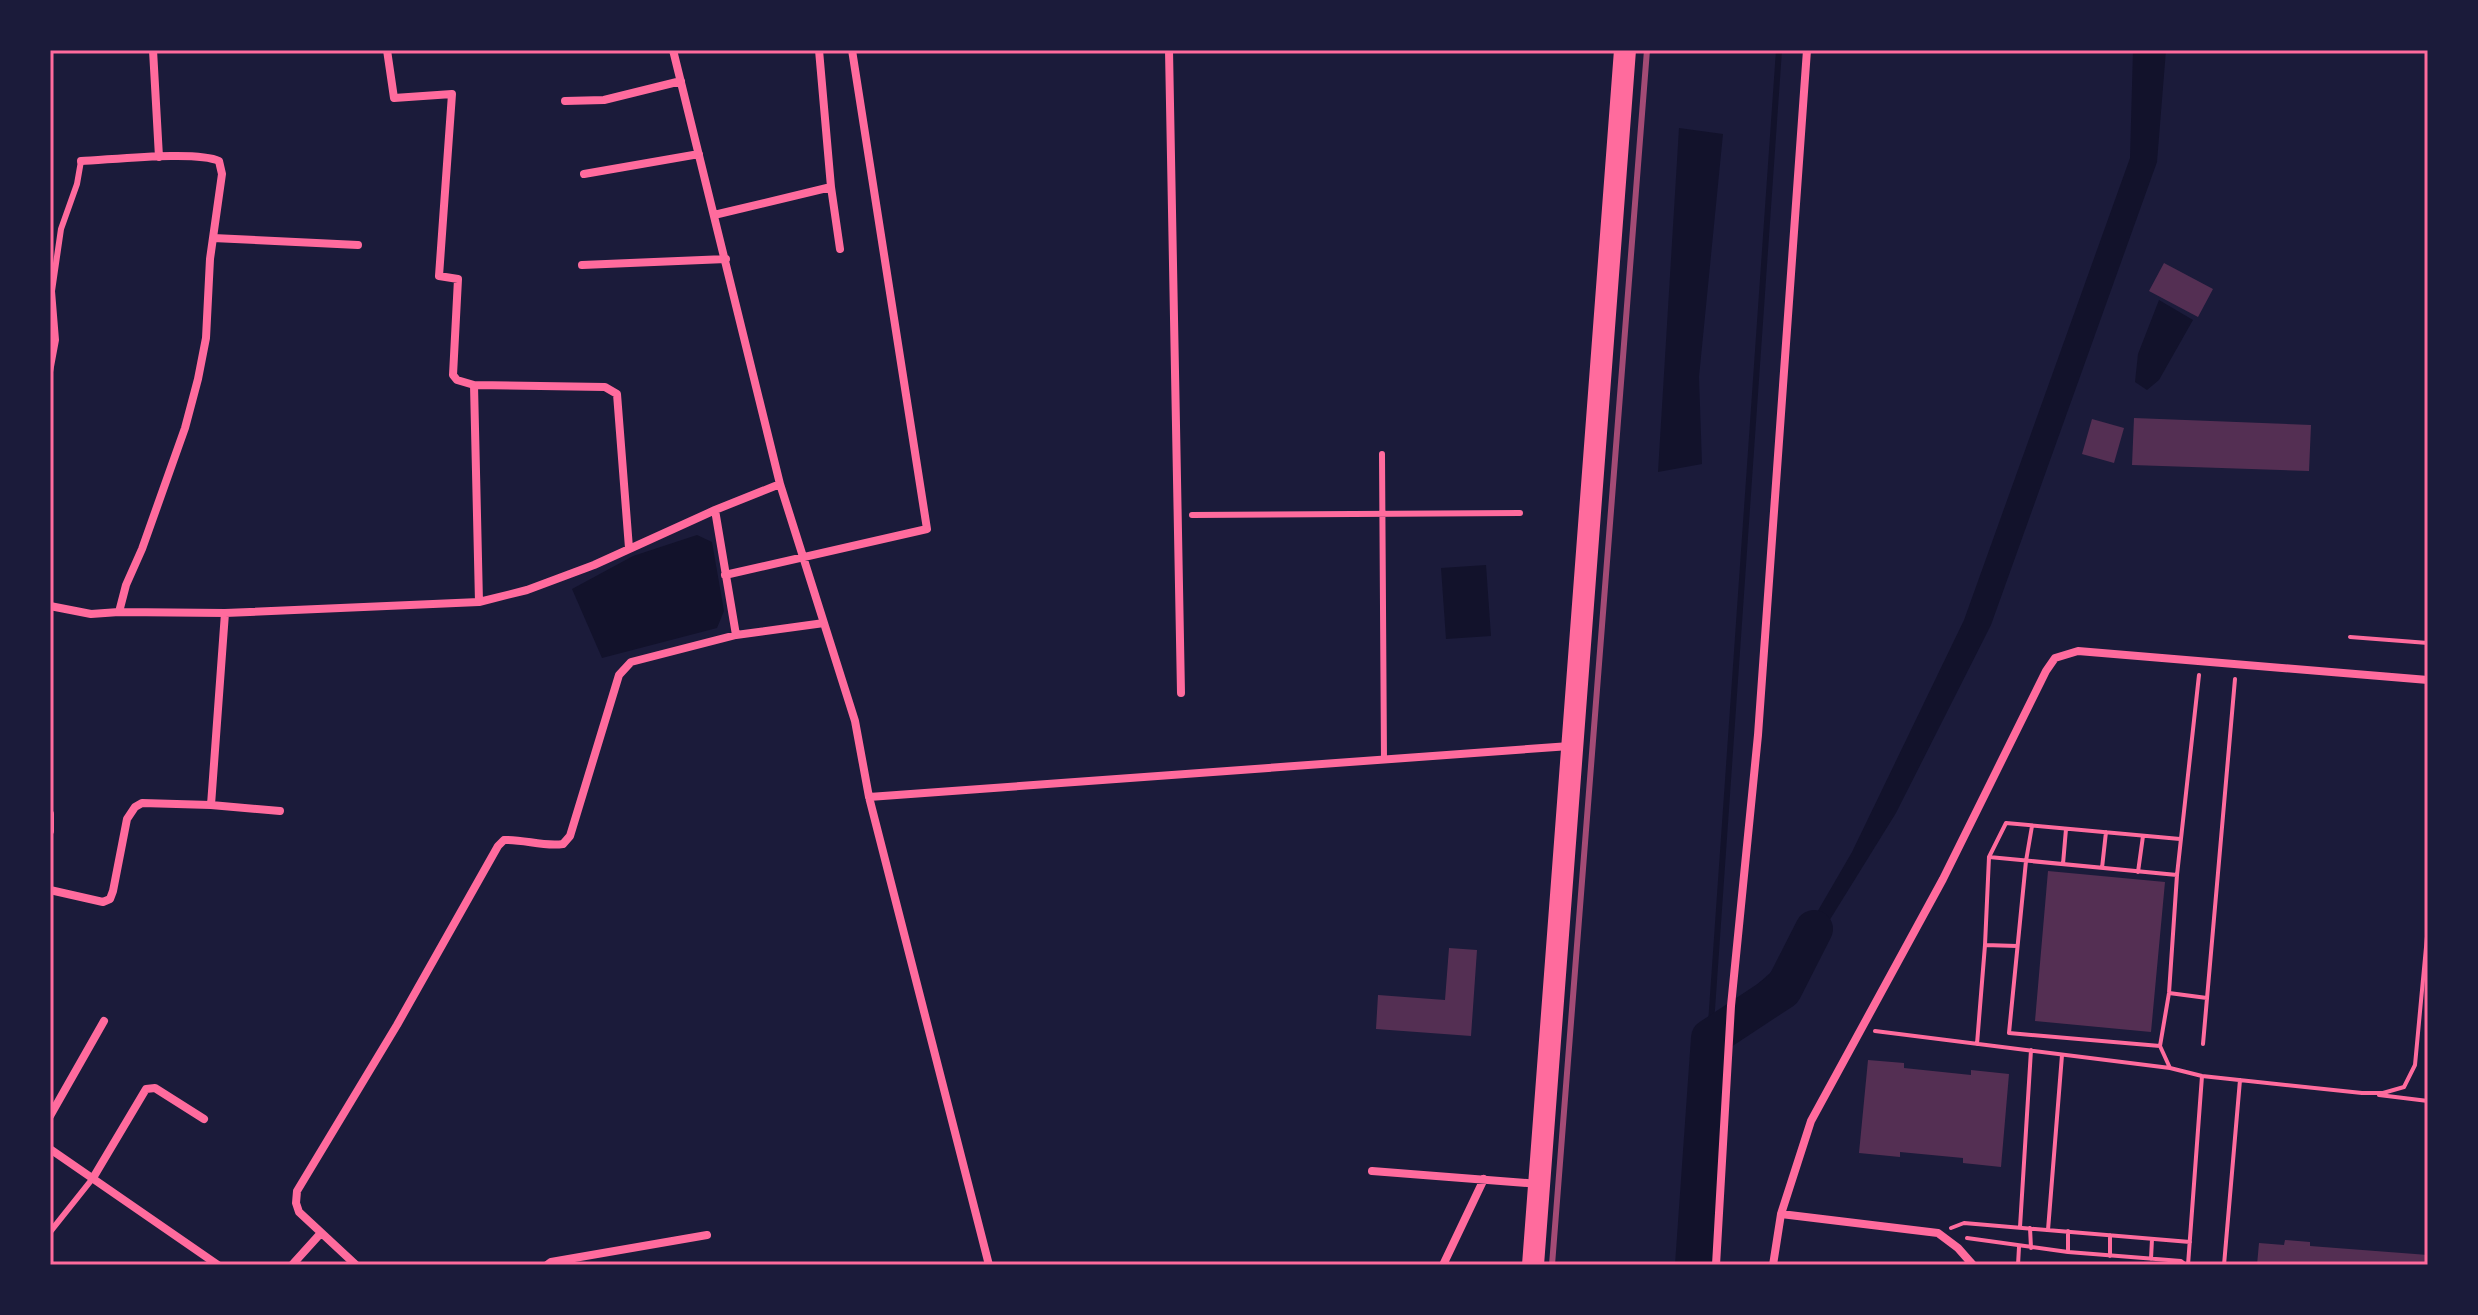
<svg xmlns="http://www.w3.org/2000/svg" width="2478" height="1315" font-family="Arial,sans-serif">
<rect width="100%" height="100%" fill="#1b1b3a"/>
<path fill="#12122b" d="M2133,50H2166L2157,162L1991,625L1896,813L1800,968L1751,1004L1753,988L1794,952L1852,852L1964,620L2130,158Z
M1679,128L1723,134L1699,377L1702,464L1658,472Z
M2159,300L2193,320L2159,380L2147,390L2135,382L2138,354Z
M697,535L712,542L724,611L717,628L602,658L572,589L633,556Z
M1486,565L1491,636L1446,639L1441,568Z"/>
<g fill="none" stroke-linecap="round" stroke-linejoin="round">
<path stroke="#12122b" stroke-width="6" d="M1710,1038L1779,50"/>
<path stroke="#12122b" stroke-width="38" d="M1694,1265L1710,1038L1783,990L1814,929"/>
</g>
<path fill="#542f53" d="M2164,263L2213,289L2198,317L2149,291Z
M2134,418L2311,425L2309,471L2132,465Z
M2092,419L2124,428L2114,463L2082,454Z
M2048,871L2165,882L2151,1032L2035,1021Z
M1449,948L1477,950L1471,1036L1376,1029L1378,995L1445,1000Z
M1868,1060L1904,1063V1068L1971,1075V1070L2009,1074L2001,1167L1963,1163V1158L1900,1152V1157L1859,1153Z
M2285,1240L2310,1242V1246L2428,1255V1265H2257L2259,1243L2284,1245Z"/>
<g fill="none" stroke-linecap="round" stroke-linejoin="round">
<path stroke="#ff6b9d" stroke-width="4" d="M2350,637L2428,643
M2032,826L2026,861L2009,1033L2160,1046
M1989,857L2006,823L2180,839
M2063,864L2066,829
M2102,868L2106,832
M2138,872L2143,836
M1985,945L2017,946
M2169,993L2207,998
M1875,1031L2170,1068L2202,1076L2362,1093H2383L2404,1087L2415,1065L2428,926
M1977,1044L1985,945L1989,857L2177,875
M2203,1044L2235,679
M2170,1068L2160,1046L2169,993L2177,875L2199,675
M2379,1095L2428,1101
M2020,1227L2031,1050
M1951,1228L1964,1223L2190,1242
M2030,1228L2031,1248
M2048,1230L2062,1055
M2068,1231V1252
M1967,1238L2068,1252L2181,1261L2186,1265
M2110,1256V1235
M2151,1259L2152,1239
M2018,1265L2019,1247
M2188,1265L2202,1076
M2224,1265L2240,1080"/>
<path stroke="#ff6b9d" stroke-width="6" d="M50,372L56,340L52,291L61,229L77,184L81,161
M1382,454L1384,760
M1192,515L1520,513
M50,1232L93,1178"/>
<path stroke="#ff6b9d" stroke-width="8" d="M153,50L159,157
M387,50L394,98L452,94L439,276L458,279L453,375L457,380L474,385L605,387L617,394L629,548
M673,50L780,484L855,721L869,797L989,1265
M819,50L831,187L840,249
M1169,50L1181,693
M565,101L604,100L681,81
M81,161C109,160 197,150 219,161L222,174L210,259L206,338L198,379L185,428L142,549L126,585L119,612
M584,174L699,154
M714,215L831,187
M213,238L358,245
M582,265L726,259
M474,385L479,602
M715,510L736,635
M725,575L927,529L852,50
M50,606L91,614L119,612L225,613L479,602L527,590L594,565L715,510L780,484
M869,797L1570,746
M211,805L225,613
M50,814V831
M50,890L103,902L110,899L113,891L127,819L135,807L142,803L211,805L280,811
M50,1116L104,1021
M50,1149L218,1265
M1372,1171L1539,1184
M93,1178L146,1089L155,1088L204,1119
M1781,1214L1938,1233L1958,1248L1973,1265
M292,1265L320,1234
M356,1265L299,1212L296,1203L297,1191L397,1025L498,846L504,840C524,839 543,847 563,844L570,836L619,675L631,662L736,635L824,623
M547,1265L551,1262L707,1235
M1443,1265L1484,1179
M1716,1265L1731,1006L1758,735L1807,50
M1773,1265L1781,1214L1811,1121L1943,879L2046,671L2055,658L2078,651L2428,680"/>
<path stroke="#ff6b9d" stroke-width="22" d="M1533,1265L1625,50"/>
<path stroke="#a44b75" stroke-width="6" d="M1552,1265L1647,50"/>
</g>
<rect width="2478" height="1315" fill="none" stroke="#1b1b3a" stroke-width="104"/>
<rect x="52" y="52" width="2374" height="1211" fill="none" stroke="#ff6b9d" stroke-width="3"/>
</svg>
